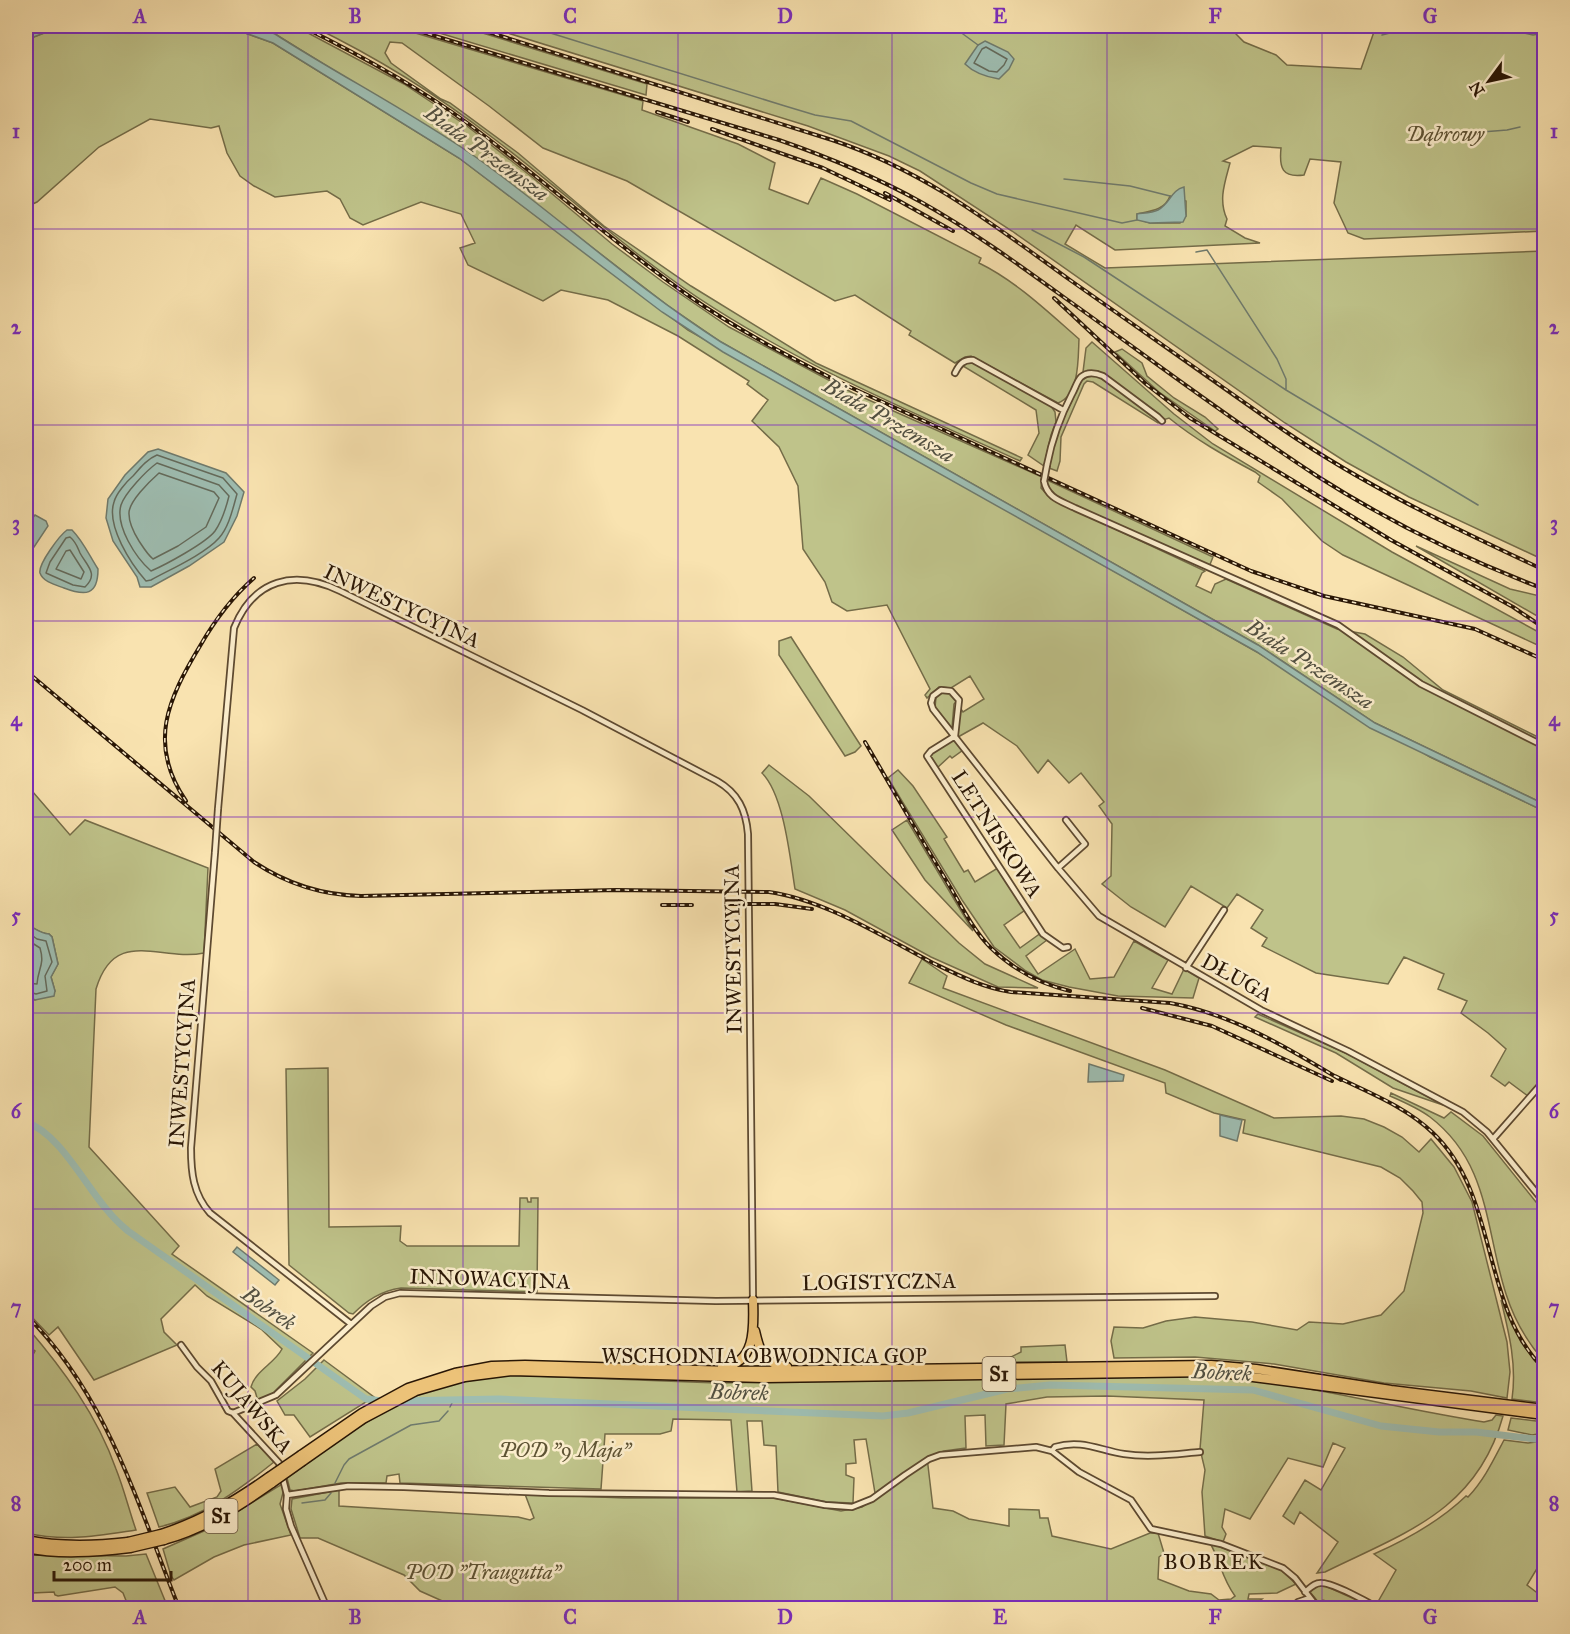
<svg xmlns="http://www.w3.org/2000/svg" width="1570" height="1634" font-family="'IM FELL Great Primer',serif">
<rect width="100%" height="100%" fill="#f9e3b0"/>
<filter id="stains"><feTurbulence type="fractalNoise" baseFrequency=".00333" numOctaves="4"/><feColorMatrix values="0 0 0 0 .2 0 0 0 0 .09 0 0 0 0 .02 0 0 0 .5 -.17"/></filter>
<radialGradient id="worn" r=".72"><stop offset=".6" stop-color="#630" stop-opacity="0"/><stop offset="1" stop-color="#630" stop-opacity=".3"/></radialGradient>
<path fill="#bfc38a" stroke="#746c48" stroke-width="1.5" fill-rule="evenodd" d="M128,26H226L273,43L459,158L688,330L1257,652L1430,757L1544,811V1084L1532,1099L1509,1082L1505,1086L1491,1076L1506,1049L1488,1033L1461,1013L1467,1001L1438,989L1444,974L1404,957L1388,984L1316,973L1262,946L1267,938L1251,928L1263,910L1237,894L1227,908L1191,886L1165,927L1131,907L1102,884L1111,876L1112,824L1099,806L1104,802L1081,773L1069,783L1048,760L1038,773L1017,746L983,723L958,737L957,733L961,709L963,712L984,699L970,676L951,688L939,687L927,698L925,695L930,689L887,605L847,611L832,602L825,582L803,549L798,486L779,447L752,421L768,400L747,384L749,381L678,336L608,300L561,290L543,301L468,265L460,248L475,243L461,214L421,202L363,225L350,218L340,199L327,191L275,197L254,186L240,176L227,153L219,126L211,128L150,119L99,147L37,202L26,207V40L44,33Z
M256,26H295L404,84L467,126L532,177L612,244L663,282L729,327L853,393L1042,477L1041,488L1051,499L1205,571L1202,573L1196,586L1211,593L1215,584L1226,579L1337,629L1365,634L1403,657L1443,690L1544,740V804L1375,723L1258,645L721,342L667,305L477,159L275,34Z
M312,26H392L643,101L642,110L738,144L775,163L769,189L808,204L821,178L857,194L981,258L979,263C1016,281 1048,312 1079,339C1078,358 1080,395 1058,403L971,356L965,357L955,363L909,335L911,331L855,295L835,301L627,181L543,148L489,106L402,43L390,42L385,53L391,63L441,99L450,103L518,153L604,226L691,286L816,363L1022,458L1020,461C910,411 798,364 697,297C625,249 562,190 493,138C436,94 376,57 312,26Z
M416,26H460L647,84L646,95Z
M485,26H1238L1234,32L1244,42L1276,55L1287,65L1361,69L1376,26H1536L1544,28V231L1364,239L1348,233L1334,203L1341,162L1310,159L1304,175C1282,178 1279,168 1281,148L1253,146L1223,161L1230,163C1225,182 1218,200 1227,219L1225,226L1245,238L1260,243L1115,250L1076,225L1065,244L1105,268L1544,251V560L1409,497L1346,462L1285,423L1012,231L920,171L889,156L808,126ZM1170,196L1186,201V216L1180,223H1150L1137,219V214C1151,211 1165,210 1170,196Z
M1092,342L1174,414L1213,444L1392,552L1544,635V648L1343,555L1322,541L1282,499L1258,482L1260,476L1255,472C1225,456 1196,440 1169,418L1163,420L1108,377L1098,371L1083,372L1086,348Z
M1122,349L1142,363L1147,376L1174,398L1205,417L1218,429L1215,431L1159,392L1115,352Z
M971,361L1051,406L1055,412L1056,422L1051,435L1044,466L1028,455L1039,433L1036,410L963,366L965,363Z
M1090,375L1098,376L1157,418L1160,422L1158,423L1093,382L1087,381L1084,384L1061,437L1060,461L1057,471L1049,468L1056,434L1081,381Z
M1047,480L1213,557L1209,567L1057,497L1046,485Z
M1416,546L1510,589L1544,597V620Z
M791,637L861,746L855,752L845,756L779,655V641Z
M943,692L950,693L957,701L954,704L952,728L935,708L936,697Z
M954,738L963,750L952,758L950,756L937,768L929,757V754Z
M769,765L809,796L959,943L985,964L1038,988L998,987L931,957L845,910L795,889C790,858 784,795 762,773Z
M898,770L913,786L947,837L944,839L964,872L968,870L975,882L1001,866L1028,908L1004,925L1020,948L1041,933L1047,940L1026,956L1038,974L1075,949L1090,979L1114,977L1134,941L1168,960L1152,988L1172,994L1184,969L1199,978L1193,998L1118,996L1069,987L1042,980L1026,971L994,947L962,900L888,778Z
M26,784L70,835L85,820L208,868L204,953C160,962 115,926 96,989L89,1147L179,1246L172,1254L313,1353L270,1396L258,1401L255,1391L251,1387C255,1371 275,1363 282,1349L261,1329L207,1296L195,1285L161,1319L164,1332L177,1345L94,1380L58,1327L49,1335L26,1311V995L35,1000L55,991L51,977L58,964L52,937L49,934C39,933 35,928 26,924Z
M907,820L973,931L925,880L892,830Z
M922,959L947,976L943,988L1165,1070L1274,1118L1341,1116L1364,1119L1384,1127L1402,1137L1419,1152L1431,1139L1454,1167L1472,1202L1507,1342L1510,1372L1507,1398L1471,1391L1384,1383L1274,1364L1195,1357L1114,1358L1111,1341L1114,1327L1143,1328L1166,1321L1195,1317L1252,1322L1297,1330L1309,1322L1343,1324L1381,1315L1404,1291L1423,1213L1422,1202L1413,1191L1400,1178L1381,1167L1243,1133L1245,1120L1214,1113L1166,1093L1165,1083L1006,1025L909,983Z
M1258,1014L1348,1054L1443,1105L1393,1088L1336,1053L1255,1017Z
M328,1068L329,1227L401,1226L400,1241L407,1246H519L520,1198H527L528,1202H531V1198H538L537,1292L401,1288C381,1291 367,1300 353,1314L349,1313L289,1265L286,1069Z
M1391,1093L1444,1118L1451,1112L1483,1136L1544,1212V1361C1527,1342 1514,1319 1506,1294C1485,1229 1490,1163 1430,1117C1418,1108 1404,1102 1390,1096Z
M1501,1300L1521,1342L1544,1371V1403L1512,1399C1517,1365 1509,1333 1501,1300Z
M26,1326C63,1369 97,1415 116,1469C124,1489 129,1510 136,1530C96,1536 66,1542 26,1533V1368L35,1351L26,1344Z
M1065,1345L1067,1362H1006L1007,1359L1021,1352V1347Z
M324,1360L374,1397L310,1437L294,1415H285L277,1401L305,1379Z
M506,1375L717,1383L1220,1376C1309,1385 1395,1408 1484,1422L1492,1420L1496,1415L1503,1416C1477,1511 1404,1533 1325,1572L1317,1573L1338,1542L1300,1512L1294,1524L1283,1516L1305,1480L1321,1490L1345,1448L1333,1443L1323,1467L1288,1458L1250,1519L1225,1509L1222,1527L1226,1534L1223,1542L1205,1536L1202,1492L1205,1470L1200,1449L1204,1400L1107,1396L1047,1397L1006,1404L1004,1445L986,1446L985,1415L965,1416L966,1448L944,1451L927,1457L933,1508L953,1511L969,1519L1009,1526V1509L1039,1510L1040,1518H1048L1052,1536L1111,1549L1150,1533H1158L1164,1553L1159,1557L1158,1579L1189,1591L1211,1594L1219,1600L1231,1599L1235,1596C1221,1577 1221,1562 1210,1543L1281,1570L1296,1584L1277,1593L1249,1594L1248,1599H1262L1250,1608H458L420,1591L404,1575L318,1538H300L291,1509L292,1499L339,1490V1506L518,1517L530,1520L534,1518L525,1494L624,1498H774L841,1511L862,1507L887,1489L875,1493L866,1439L854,1440L856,1463L846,1464V1475L854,1478L853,1503L827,1502L778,1492L776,1446L764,1445L762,1421H747L752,1491L737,1492L731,1420L673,1419L671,1431L660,1434H605L601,1489L400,1483L399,1474L387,1476L386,1483H341L295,1491L290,1490L287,1478C328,1449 369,1416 416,1396C444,1383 476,1380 506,1375Z
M1511,1418L1544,1422V1433L1532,1435L1508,1430Z
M1504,1440L1528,1443L1544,1441V1557L1527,1585L1544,1598V1608H1383L1379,1600L1396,1570L1374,1554C1408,1539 1439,1522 1466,1496L1468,1497C1484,1480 1493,1461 1504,1440Z
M257,1444L274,1462C239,1490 203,1517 159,1527L147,1493L175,1487L190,1507L217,1497L221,1491L215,1469Z
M282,1484L284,1489L280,1504L291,1535L244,1545L214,1557L174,1580L171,1576L163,1549L213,1527Z
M146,1554L168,1608H129L123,1593L115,1587L58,1596L55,1595L54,1592L32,1593V1596L26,1595V1555L126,1556Z
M1321,1584L1359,1601L1352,1608L1323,1600L1320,1604L1309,1591Z"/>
<path fill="#9ebdb1" stroke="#6f7a6c" stroke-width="1.5" d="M37,26H128L44,33L26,40V30Z
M226,26H256L275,34C342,77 413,113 477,158C560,218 635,287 721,342L1258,645L1375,723L1544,804V811L1370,728L1257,652L723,352L662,312L459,158L273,43Z
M985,41L1008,52L1014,59L1009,69L999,79C987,77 973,72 965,64L978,45Z
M1184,187L1186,216L1183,222L1150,223L1137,220V214C1144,213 1152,213 1158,210C1170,204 1171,190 1184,187Z
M158,449L226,473L244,492L237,516L224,542L189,566L151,587H140L137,577L113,541L106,518L108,499L125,475L148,452Z
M35,515L46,521L48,526L34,547L26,549V526Z
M67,530H72C83,541 89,555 98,569C98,596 85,596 64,588C56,585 43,582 40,573C38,564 60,535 67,530Z
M26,924C35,928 39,933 49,934L52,937L58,964L51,977L55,991L54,996L35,1000L26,995Z
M1089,1064L1124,1075L1123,1081L1088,1082Z
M1220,1115L1242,1120L1237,1141L1220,1136Z
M237,1247L279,1280L275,1285L233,1252Z"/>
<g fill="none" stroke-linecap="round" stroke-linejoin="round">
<path stroke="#646a5b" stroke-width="1.5" d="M986,47L1007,59L1004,65L997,72L989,71L974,63L982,49Z
M157,455L223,478L237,494C233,508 229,527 219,538C205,554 169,570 151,580L146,581C131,564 106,526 114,502C116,494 126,482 133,476C140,468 147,459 157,455Z
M157,463L219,485L229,496C226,508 222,521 215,531C206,543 165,565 151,571C136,558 115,526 121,505C125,493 146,471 157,463Z
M159,473L214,492L219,498L206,527L178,546L153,559C147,554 143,547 139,541C134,533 129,523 129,514C128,502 150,481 159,473Z
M70,537C76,542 77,546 80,553C87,566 99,574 85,587L73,585L46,573L50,562L66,538Z
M70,550L84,572L81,579L56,569L66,551Z
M26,931L37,939L46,941L52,962L45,976L47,991L36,994L26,991
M26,939L40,948C45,965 38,968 37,984L26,983"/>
<path stroke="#6f7a6c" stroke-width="1.5" d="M528,26L785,106L815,115L851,121L971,183L997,194L1122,223L1137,220
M952,26L978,45
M1491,26L1533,35L1544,33
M1382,35L1417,26
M1482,132L1507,130L1520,127
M1064,179L1130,186L1170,196
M1032,230L1084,257L1286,390L1478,505
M1196,252L1207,250L1277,359L1286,379V389
M450,1407L453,1401
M335,1483L344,1465L349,1459L411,1425L439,1421L448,1411
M302,1503L325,1500L331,1493"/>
<path stroke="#9ebdb1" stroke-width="7" d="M26,1122C59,1133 85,1185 108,1211C114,1219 121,1225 128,1231L366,1399L382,1401
M399,1401L499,1399L883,1416L908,1413L1007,1389L1050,1385L1253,1390L1381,1426L1439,1432H1476L1535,1439L1544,1437"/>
<g stroke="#5d4930" stroke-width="8">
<path id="minor" d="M955,373C959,365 963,359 973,360L1063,410
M1047,465C1052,439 1060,417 1072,394C1075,389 1077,381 1081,377C1088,371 1096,373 1103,376L1158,417L1162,421
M1044,481C1047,498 1061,501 1075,508L1338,625L1421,684L1544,746
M955,736L959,700L951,691L941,690L933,696L931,703L933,709L1058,868L1099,916L1261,1010L1348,1051L1463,1112L1487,1132L1544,1202
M955,736L931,751L927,756L1043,934L1063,948L1068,947
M218,809L234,628C254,579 294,569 340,591L582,710L717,781C738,793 746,810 748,834L753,1300
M215,852L191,1148C191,1172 193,1194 210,1213L351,1324
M1058,868L1085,844L1066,820
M1186,968L1224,910
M1493,1139L1544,1081
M181,1345L197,1367L211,1381L228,1411L233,1413L279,1463L287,1495L286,1509L291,1526L327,1608
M233,1413L276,1395L371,1306L385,1297L400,1293L716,1301L1215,1296
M1052,1451L1055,1447C1081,1439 1099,1450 1124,1454C1149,1458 1176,1454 1200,1452
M287,1495L348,1486L404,1487L549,1493L774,1495L825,1505L852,1507L872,1499L905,1475L929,1459L940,1455L1036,1447L1052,1451L1079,1472L1131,1500L1151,1529L1221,1544L1283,1568L1295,1578L1318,1608
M1305,1592C1310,1588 1315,1582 1322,1583C1335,1584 1366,1601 1378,1608
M1291,1608L1298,1602L1310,1598"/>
</g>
<g stroke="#291605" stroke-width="11">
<path id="motorway" d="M755,1331C760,1353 763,1363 787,1367
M722,1367C756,1364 754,1327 753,1300
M301,1455L362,1413L408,1388L455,1373L492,1366L525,1365L733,1371L1211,1365L1256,1369L1391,1390L1544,1409
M303,1461L363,1419L416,1391L465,1377L512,1371L765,1378L1214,1372L1544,1415
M161,1534C202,1521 235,1501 269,1477
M26,1540C60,1547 93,1546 128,1542
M164,1540C204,1529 238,1507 272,1483
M26,1548C60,1555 95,1552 130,1548"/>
</g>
<use href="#minor" stroke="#fbedcc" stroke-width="4.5"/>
<use href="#motorway" stroke="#ecc278" stroke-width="8"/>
<g stroke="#291605" stroke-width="4">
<path id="rail" d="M301,26C360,55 417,86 470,125C544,180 613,243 689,296C736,329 788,356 839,382L1251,571L1324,596L1475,629L1544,660
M402,26L779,140C828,157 876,177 921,202C971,230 1018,264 1065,298C1148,357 1231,420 1317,476C1389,522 1465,559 1544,589
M469,26L832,140C925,171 992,224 1070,280C1141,330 1212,379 1282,429C1365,486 1454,528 1544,570
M657,112L688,122
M712,129L823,168L890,200
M885,193L953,231
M1054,298L1146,384L1190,418L1391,540L1513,607L1544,628
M26,671L254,862C287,884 321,895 361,896L616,890L769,892C825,900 883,937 933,963C958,975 983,988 1011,992L1170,1003C1232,1014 1288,1048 1341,1080
M865,742C892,788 918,834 946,880C960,903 972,929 991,948C1014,970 1040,984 1070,991
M186,801C147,744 168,699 200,646C215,620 231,598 254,578
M725,904H775L812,909
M662,905H692
M1142,1008L1212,1026L1332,1081
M1335,1076C1369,1093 1405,1106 1433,1133C1500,1197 1479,1304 1544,1369
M26,1315C107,1395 138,1505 179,1608"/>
</g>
<use href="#rail" stroke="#fbedcc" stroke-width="1.5" stroke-dasharray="4.5" stroke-linecap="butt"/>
<g stroke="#5d4930" stroke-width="8" stroke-linecap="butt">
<path id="minor-bridge" d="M1044,481L1047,465
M215,852L218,809"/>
</g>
<g stroke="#291605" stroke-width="11" stroke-linecap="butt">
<path id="motorway-bridge" d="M269,1477L301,1455
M272,1483L303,1461
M128,1542L161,1534
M130,1548L164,1540"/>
</g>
<use href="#minor-bridge" stroke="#fbedcc" stroke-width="4.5"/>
<use href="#motorway-bridge" stroke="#ecc278" stroke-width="8"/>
</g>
<path fill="none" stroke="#7b2cbf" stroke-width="1.5" stroke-opacity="0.55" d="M248,26V1608M463,26V1608M678,26V1608M892,26V1608M1107,26V1608M1322,26V1608M26,229H1544M26,425H1544M26,621H1544M26,817H1544M26,1013H1544M26,1209H1544M26,1405H1544"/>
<g text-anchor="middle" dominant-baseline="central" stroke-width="5" stroke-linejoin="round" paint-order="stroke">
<g fill="#fbedcc" stroke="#685641" stroke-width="1.5">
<rect x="982.5" y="1357" width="33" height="34" rx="4.5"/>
<rect x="204.5" y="1499" width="33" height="34" rx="4.5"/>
</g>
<g font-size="20" font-weight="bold" fill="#291605">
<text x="999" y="1374">S1</text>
<text x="221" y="1516">S1</text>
</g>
<g font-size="21" font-style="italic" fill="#5e5334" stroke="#fbedcc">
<text x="1445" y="134">Dąbrowy</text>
<text x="565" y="1450">POD "9 Maja"</text>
<text x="483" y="1572">POD "Traugutta"</text>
</g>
<g font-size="21" fill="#291605" stroke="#fbedcc">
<text transform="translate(402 606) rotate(25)">INWESTYCYJNA</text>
<text transform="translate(997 834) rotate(57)">LETNISKOWA</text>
<text transform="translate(733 949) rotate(-91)">INWESTYCYJNA</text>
<text transform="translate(1237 978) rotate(29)">DŁUGA</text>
<text transform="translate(182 1063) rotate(-86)">INWESTYCYJNA</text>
<text transform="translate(490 1279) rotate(2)">INNOWACYJNA</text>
<text transform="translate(879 1282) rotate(-1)">LOGISTYCZNA</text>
<text x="764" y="1356">WSCHODNIA OBWODNICA GOP</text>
<text transform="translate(252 1407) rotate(50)">KUJAWSKA</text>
</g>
<g font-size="22" font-style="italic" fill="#525041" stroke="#fbedcc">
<text transform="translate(487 153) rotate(36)">Biała Przemsza</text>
<text transform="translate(889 420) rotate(30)">Biała Przemsza</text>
<text transform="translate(1310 664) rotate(33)">Biała Przemsza</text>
<text transform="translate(269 1308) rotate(35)">Bobrek</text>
<text transform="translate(1222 1372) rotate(3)">Bobrek</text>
<text transform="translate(739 1392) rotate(2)">Bobrek</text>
</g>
<g font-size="22" letter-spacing="1.5" fill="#291605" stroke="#fbedcc">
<text x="1214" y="1561">BOBREK</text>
</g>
</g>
<rect width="1570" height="1634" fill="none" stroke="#f9e3b0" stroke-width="66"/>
<g transform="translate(1489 81) rotate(237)" stroke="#fbedcc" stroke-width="4.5" paint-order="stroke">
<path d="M0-4.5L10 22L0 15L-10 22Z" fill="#291605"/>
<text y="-9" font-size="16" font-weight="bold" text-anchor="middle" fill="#291605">N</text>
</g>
<path d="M54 1571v9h117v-9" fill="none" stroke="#291605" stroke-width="3"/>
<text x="63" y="1571" font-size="18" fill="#291605" stroke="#fbedcc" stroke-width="4.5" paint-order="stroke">200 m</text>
<rect x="33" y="33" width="1504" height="1568" fill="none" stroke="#7b2cbf" stroke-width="2"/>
<g font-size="20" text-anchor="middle" font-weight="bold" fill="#7b2cbf">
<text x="140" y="23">A</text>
<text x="355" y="23">B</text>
<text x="570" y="23">C</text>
<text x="785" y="23">D</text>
<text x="1000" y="23">E</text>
<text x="1215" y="23">F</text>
<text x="1430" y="23">G</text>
<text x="16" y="138">1</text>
<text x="1554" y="138">1</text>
<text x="16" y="334">2</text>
<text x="1554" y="334">2</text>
<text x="16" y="530">3</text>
<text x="1554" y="530">3</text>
<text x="16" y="726">4</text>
<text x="1554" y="726">4</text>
<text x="16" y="922">5</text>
<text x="1554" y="922">5</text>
<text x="16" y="1118">6</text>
<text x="1554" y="1118">6</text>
<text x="16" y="1314">7</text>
<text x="1554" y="1314">7</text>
<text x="16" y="1510">8</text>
<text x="1554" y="1510">8</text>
<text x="140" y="1624">A</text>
<text x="355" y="1624">B</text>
<text x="570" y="1624">C</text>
<text x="785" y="1624">D</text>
<text x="1000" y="1624">E</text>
<text x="1215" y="1624">F</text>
<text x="1430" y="1624">G</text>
</g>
<rect width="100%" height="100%" filter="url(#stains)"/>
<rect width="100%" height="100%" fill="url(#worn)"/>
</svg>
